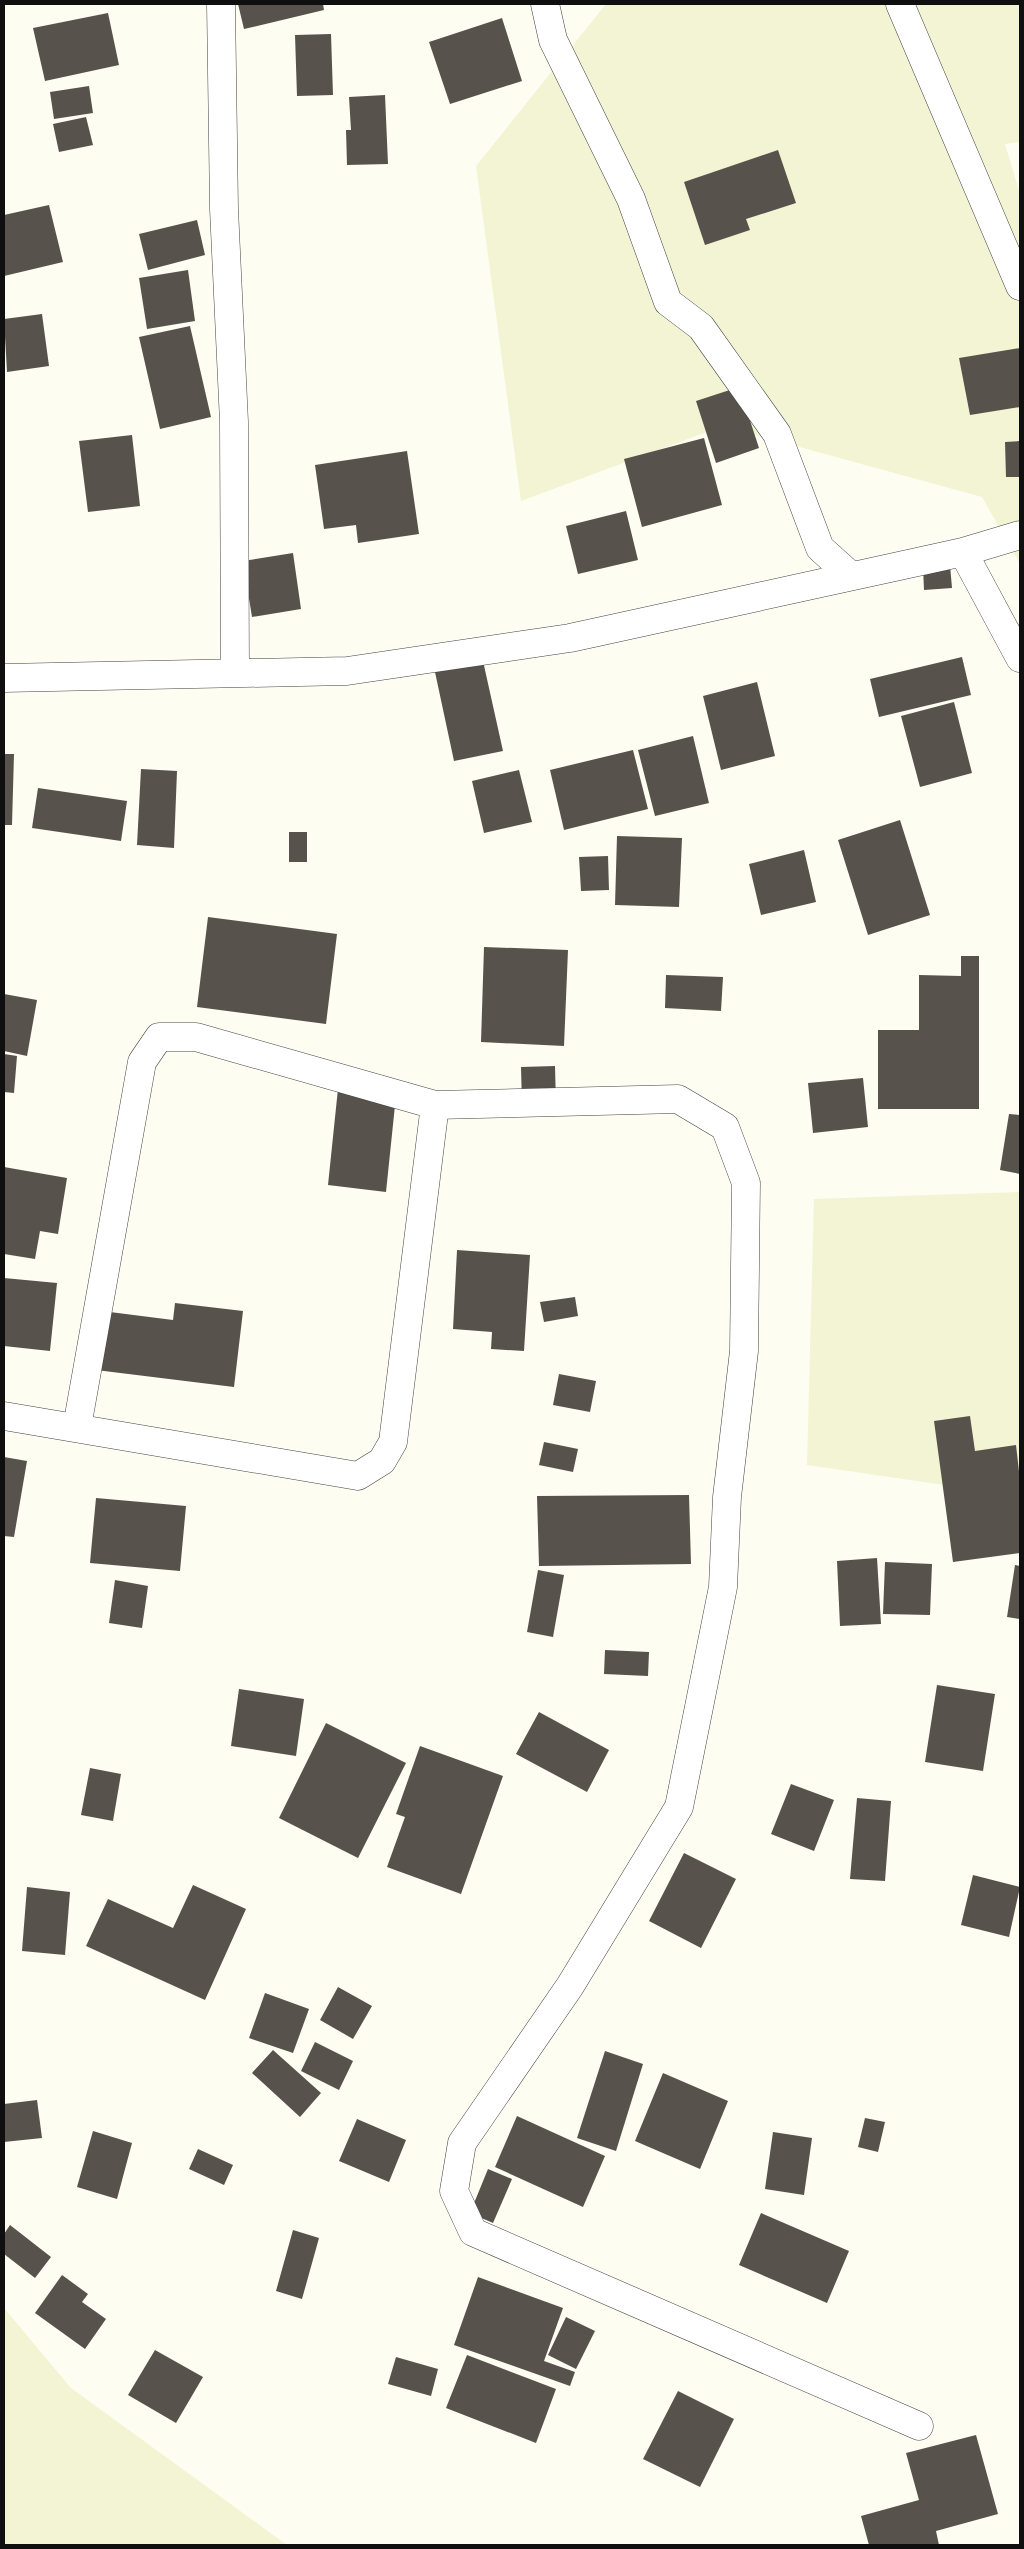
<svg xmlns="http://www.w3.org/2000/svg" width="1024" height="2549" font-family="'Source Serif 4',serif">
<rect width="100%" height="100%" fill="#fefdf2"/>
<path fill="#f3f4d3" d="M606,4H1020V142L1005,144L1020,194V564L982,497L723,426L521,501L476,166Z
M1020,1192V1496L807,1465L814,1199Z
M4,2308L71,2388L287,2545H4Z"/>
<path fill="#58524c" d="M238,4H323L324,10L244,29Z
M108,13L119,65L45,81L33,28Z
M502,18L522,81L450,104L429,42Z
M331,34L333,95L297,96L295,35Z
M89,86L93,113L54,119L50,92Z
M385,95L388,164L347,165L346,130H351L349,97Z
M86,117L93,145L59,152L53,124Z
M778,150L796,203L746,219L750,230L705,245L684,182Z
M49,205L63,262L4,276V215Z
M197,220L205,255L148,270L139,234Z
M188,270L195,321L147,329L139,278Z
M42,314L49,366L7,372L4,319Z
M190,326L211,417L160,429L139,337Z
M1020,348V407L970,415L959,358Z
M739,387L759,448L716,463L696,401Z
M132,435L140,506L88,512L79,441Z
M704,438L722,505L642,527L624,459Z
M1020,441V477H1006L1005,442Z
M407,451L419,534L358,543L356,525L324,529L315,465Z
M626,511L638,560L578,574L566,526Z
M293,553L301,609L252,617L243,561Z
M950,565L952,588L924,590L923,567Z
M962,657L971,695L879,717L870,679Z
M483,661L503,751L454,761L435,672Z
M757,682L775,756L721,770L703,696Z
M954,702L972,773L920,787L901,716Z
M693,736L709,803L655,816L638,750Z
M633,750L648,809L564,830L550,770Z
M4,754H14L12,825H4Z
M141,769L177,771L174,848L137,845Z
M519,770L532,822L484,833L472,781Z
M38,788L127,801L121,841L32,828Z
M900,820L930,915L868,935L838,840Z
M289,832H307V862H289Z
M617,836L682,838L679,907L615,905Z
M804,850L816,902L761,915L749,864Z
M608,856L609,890L581,891L579,857Z
M208,917L337,934L326,1024L197,1007Z
M484,947L568,950L564,1046L481,1042Z
M961,956H979V1109H878V1030H919V975L961,976Z
M666,975L723,977L721,1011L665,1008Z
M4,994L37,1000L27,1056L4,1051Z
M4,1054L17,1056L14,1093L4,1092Z
M555,1066L556,1105H522L521,1067Z
M863,1078L868,1127L813,1133L808,1083Z
M339,1079L397,1086L386,1192L328,1185Z
M1009,1114L1020,1115V1174L1000,1170Z
M4,1167L67,1178L58,1234L40,1231L35,1259L4,1254Z
M457,1250L530,1255L524,1351L491,1349L492,1332L453,1329Z
M4,1278L57,1283L50,1351L4,1346Z
M575,1297L578,1316L544,1322L540,1302Z
M175,1303L243,1311L234,1387L96,1370L102,1311L173,1320Z
M559,1374L596,1381L590,1412L553,1405Z
M970,1416L975,1451L1016,1445L1020,1480V1553L953,1562L934,1421Z
M544,1442L578,1449L573,1472L539,1465Z
M4,1457L27,1461L14,1537L4,1536Z
M689,1495L691,1564L539,1566L537,1496Z
M96,1498L186,1506L180,1571L90,1563Z
M877,1558L881,1624L840,1626L837,1561Z
M885,1562L932,1564L930,1615L883,1614Z
M1015,1565L1020,1566V1619L1007,1617Z
M538,1570L564,1575L553,1637L527,1632Z
M115,1580L148,1586L142,1628L109,1623Z
M605,1650L649,1652L648,1676L604,1674Z
M937,1685L995,1694L983,1771L925,1762Z
M239,1689L304,1699L296,1756L231,1746Z
M539,1712L609,1750L587,1792L516,1754Z
M326,1723L406,1763L358,1858L279,1818Z
M420,1746L503,1776L461,1894L387,1867L405,1817L396,1814Z
M90,1768L121,1774L113,1821L81,1815Z
M791,1784L834,1800L814,1851L771,1834Z
M857,1798L891,1801L885,1881L850,1879Z
M684,1853L736,1879L701,1948L649,1921Z
M973,1875L1020,1887L1009,1937L961,1925Z
M193,1885L246,1909L205,2000L86,1946L108,1899L173,1928Z
M27,1887L70,1892L65,1955L22,1951Z
M338,1987L372,2006L353,2039L320,2020Z
M265,1993L309,2009L293,2053L249,2038Z
M315,2042L353,2061L339,2090L301,2071Z
M273,2050L321,2093L300,2117L252,2073Z
M605,2051L643,2064L616,2151L577,2138Z
M663,2073L728,2101L700,2169L635,2141Z
M37,2100L42,2138L4,2142V2104Z
M517,2116L605,2156L583,2207L495,2167Z
M865,2118L885,2122L878,2152L858,2147Z
M357,2119L406,2140L389,2182L339,2161Z
M93,2131L132,2143L117,2199L77,2187Z
M773,2132L812,2138L804,2195L765,2189Z
M198,2149L233,2165L224,2185L189,2169Z
M488,2169L512,2179L493,2223L470,2213Z
M761,2213L849,2251L827,2303L739,2265Z
M10,2225L51,2257L35,2278L4,2254V2234Z
M293,2230L319,2238L302,2299L276,2291Z
M62,2275L88,2294L82,2302L106,2319L85,2349L35,2313Z
M478,2277L563,2308L544,2361L575,2372L570,2386L454,2345Z
M566,2317L595,2331L576,2369L548,2355Z
M155,2350L203,2377L176,2423L128,2395Z
M467,2355L556,2389L536,2443L446,2408Z
M396,2357L438,2369L431,2396L388,2384Z
M678,2391L734,2419L700,2487L643,2459Z
M976,2435L998,2514L936,2531L939,2545H869L861,2516L919,2500L906,2453Z"/>
<g fill="none" stroke-linecap="round" stroke-linejoin="round">
<g stroke="#424242" stroke-width="29">
<path id="minor" d="M221,4L224,209L234,422L235,673
M545,4L553,40L631,199L668,302L701,327L777,434L820,548L850,575
M900,4L1020,286
M963,552L1020,658
M4,678L347,671L570,638L963,552L1020,535
M4,1416L358,1476L382,1461L393,1442L435,1105
M77,1427L142,1062L159,1037H196L435,1105L678,1099L725,1127L746,1183L744,1351L727,1497L723,1587L679,1807L570,1986L462,2143L454,2191L473,2232L919,2426"/>
</g>
<use href="#minor" stroke="#fff" stroke-width="28"/>
</g>
<rect width="1024" height="2549" fill="none" stroke="#0f0f0f" stroke-width="10"/>
</svg>
